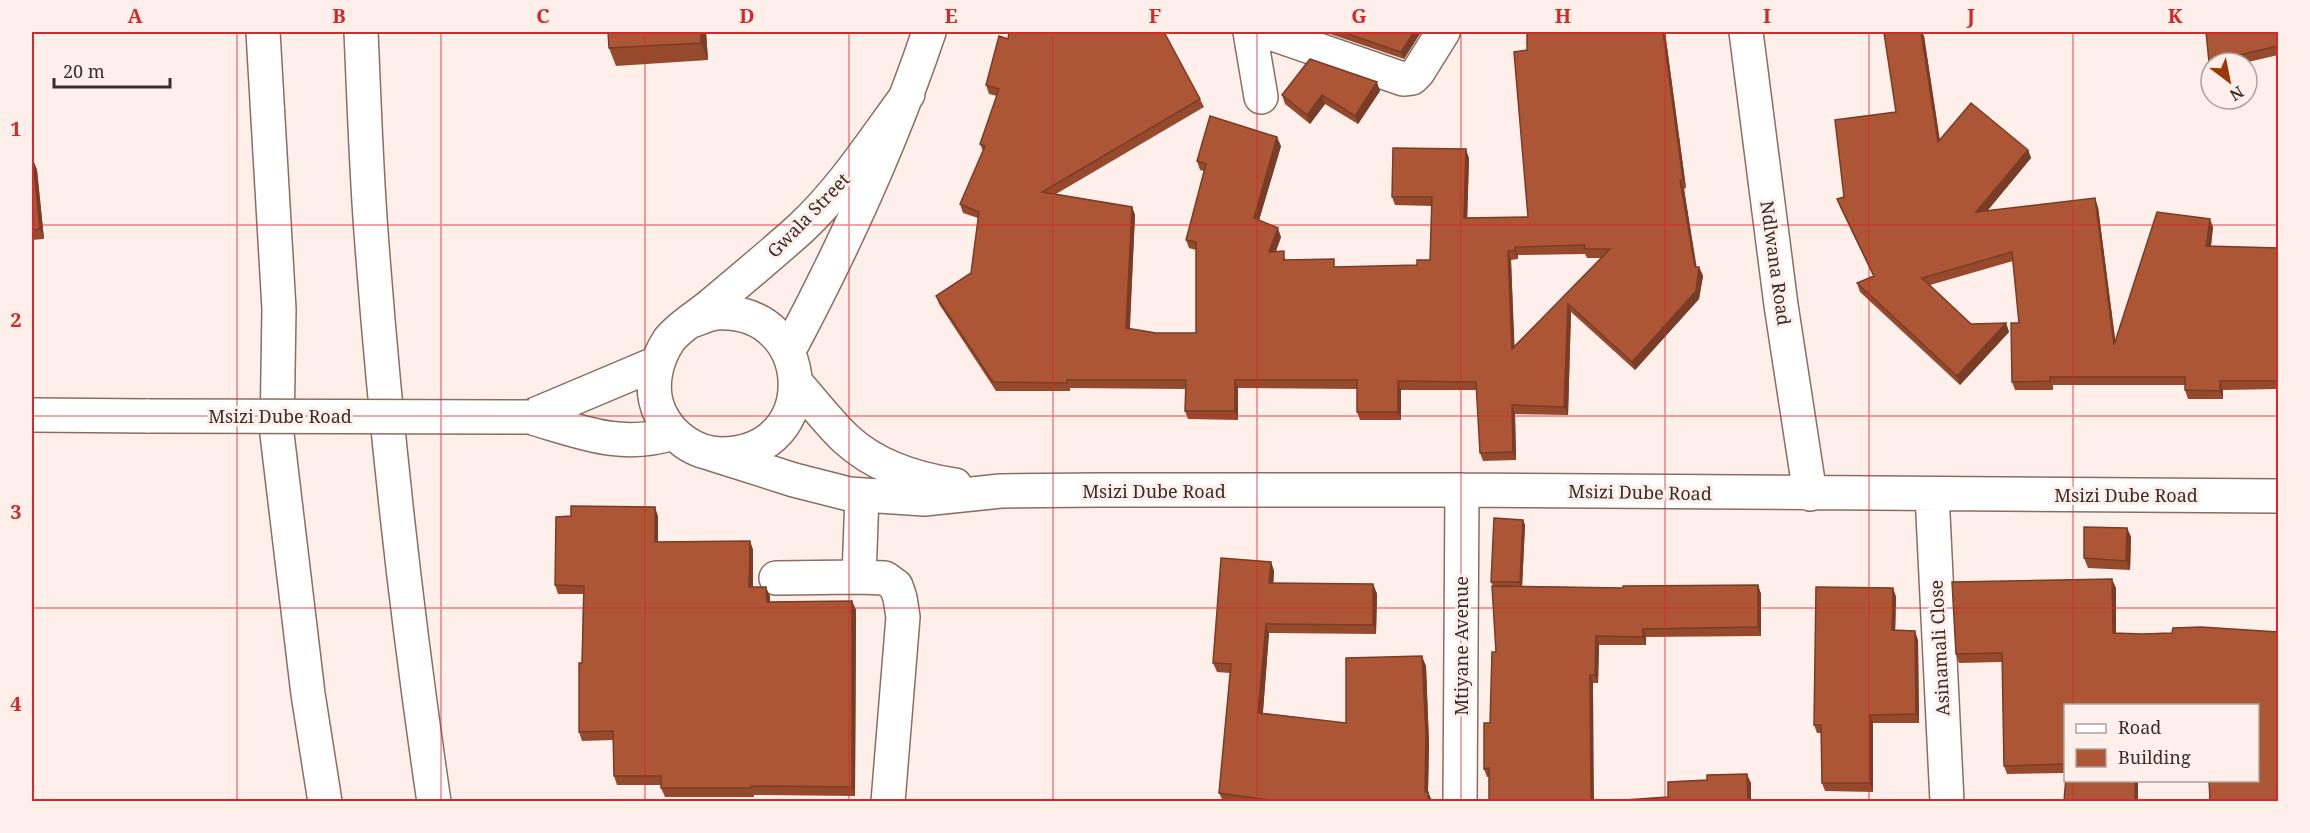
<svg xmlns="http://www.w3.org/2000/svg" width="2310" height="833" font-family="'Noto Serif',serif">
<rect width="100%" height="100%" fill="#feefea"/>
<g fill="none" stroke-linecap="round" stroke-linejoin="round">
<g stroke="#8c6d61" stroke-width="36">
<path id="minor" d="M1250,32L1261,97
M1267,32L1403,79L1412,78L1418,72L1443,32
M1746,32L1781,305L1810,494
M691,321C700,318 709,314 717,313C817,308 824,454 721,454C695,454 671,436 660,413C649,390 655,361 669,340C679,327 698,316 711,305C741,280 771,255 800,229C842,190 874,140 908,94
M788,352C843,249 892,142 929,32
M797,384C813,402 829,423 846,439C876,467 915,479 955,485
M32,415L149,416
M529,417C579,431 621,450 673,433
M529,417L657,363
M712,454L794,480L849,494L924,499L1001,491L1100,490H1462L2278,496
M1932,494L1947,802
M859,577L862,495
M776,578L859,577L885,578L896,586L900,598L903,617L888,802
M1460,802L1462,490"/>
</g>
<g stroke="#8c6d61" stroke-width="36">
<path id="highway" d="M263,32L279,309L277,434L308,694L325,802
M361,32C364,98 366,165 371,232C385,422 406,612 434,802"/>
</g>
<use href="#minor" stroke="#fff" stroke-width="33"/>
<use href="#highway" stroke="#fff" stroke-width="33"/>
<g stroke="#8c6d61" stroke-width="36" stroke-linecap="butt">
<path id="minor-bridge" d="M149,416L529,417"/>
</g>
<use href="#minor-bridge" stroke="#fff" stroke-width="33"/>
</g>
<path fill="#954a2e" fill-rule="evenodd" d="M608,32H706L708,60L616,66L609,48Z
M1329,32H1421L1404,59L1330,34Z
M1527,32H1665L1686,188L1684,189L1696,267H1699L1703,276L1699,299L1635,370L1571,312L1568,415L1515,414L1516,460L1483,461L1480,453L1477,390H1401V420H1360L1357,412V389L1238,388V420L1188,419L1185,411V389L1070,388V391H996L939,304L936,296L971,273L978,218L963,213L960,204L983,151L980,144L997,96L989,94L986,85L1200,99L1204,107L1056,194L1132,207L1135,215L1130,329L1156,333H1196V250L1189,248L1186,240L1204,171L1200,170L1197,161L1281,146L1259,220L1281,237L1276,252L1287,260L1337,267L1417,265L1430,260L1432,206L1395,205L1392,197L1469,158L1467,218L1528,217ZM1585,254L1587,258H1602L1514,346L1511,260L1518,259V255Z
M1894,32H1922L1924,36L1940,140L2028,150L2031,158L1987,211L2098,207L2115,340L2213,227L2211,246L2278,248V389L2223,390V399H2188L2185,390V385H2053V390H2015L2012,382L2019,323L2013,261L1930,285L1971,324L2006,323L2009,332L1960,385L1860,292L1857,283L1873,276L1840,207L1837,199L1844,197L1896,112Z
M2278,32V55L2244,63H2211V66L2209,62Z
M1380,91L1358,124L1325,104L1310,124L1285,104L1282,95Z
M32,160H33L37,170L44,239L32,240Z
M658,516V542L750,541L753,550V587L770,596V602L852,601L856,610L855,796L754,795V797H665L661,788V785H617L614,776L613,740L582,741L579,732L582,663L583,594H558L555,585Z
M1523,520L1525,525L1522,586L1623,588L1758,585L1761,594V636L1646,637V645H1599L1598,683H1593L1489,777H1487L1484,769L1490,723L1496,652L1493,586L1491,582Z
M2127,528L2131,537L2130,570L2088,568L2084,558Z
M1271,562L1274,571L1273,583L1373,584L1377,594L1376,634L1269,633L1263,713L1346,723L1426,666L1429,744L1428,792L1432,801H1223L1219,793L1230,673L1217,672L1213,663Z
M1893,588L1896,597L1895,631L1918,640L1919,723H1873V792L1825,791L1822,783L1821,733H1817L1814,725Z
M2116,588V633L2142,634L2278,632V801L2258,705H2066V773L2007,774L2004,766L2002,662L1959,663L1956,654Z"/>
<path fill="#793c26" d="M701,32H706L708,60L701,43Z
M1414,32H1421L1404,59L1401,52Z
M1663,32H1665L1686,188L1683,180Z
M1921,32L1924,36L1941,151L1938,142Z
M1377,82L1380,91L1358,124L1355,116Z
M1322,95L1325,104L1310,124L1307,115Z
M1277,137L1281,146L1257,227L1254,218Z
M1466,149L1469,158L1467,227L1464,218Z
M2028,150L2031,158L1979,221L1976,212Z
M33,160L37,170L44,239L40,229Z
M1680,180L1684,189L1698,275L1695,267Z
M2095,198L2098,207L2117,353L2114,345Z
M1132,207L1135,215L1129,337L1126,328Z
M2210,219L2213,227L2210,255L2206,246Z
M1278,228L1281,237L1272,260L1269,252Z
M1515,247L1518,255V259L1515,251Z
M1508,251L1511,260L1515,357L1512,349Z
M1699,267L1703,276L1699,299L1635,370L1632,362Z
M1568,304L1571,312L1568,415L1564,407Z
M2006,323L2009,332L1960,385L1957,376Z
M1235,380L1238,388V420L1235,411Z
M1398,381L1401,390V420L1398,412Z
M2220,381L2223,390V399L2220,391Z
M1512,405L1515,414L1516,460L1513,452Z
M655,507L658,516V551L655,542Z
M1523,520L1525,525L1522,588L1520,582Z
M2127,528L2131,537L2130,570L2126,561Z
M750,541L753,550V596L749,587Z
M1271,562L1274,571L1273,592L1269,583Z
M2112,579L2116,588V642L2113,633Z
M1373,584L1377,594L1376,634L1373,625Z
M1758,585L1761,594V636L1758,627Z
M766,587L770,596V611L767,602Z
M1893,588L1896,597L1895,639L1892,630Z
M852,601L856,610L855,796L852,787Z
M1266,624L1269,633L1262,722L1258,713Z
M1643,629L1646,637V645L1643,637Z
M1915,631L1918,640L1919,723L1916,714Z
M1596,636L1599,645L1598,683L1595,675Z
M1422,656L1426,666L1429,744L1428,792L1432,801H1428L1425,792Z
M1590,675L1593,683L1594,801H1591Z
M1870,715L1873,723V792L1870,783Z
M1747,774L1751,783V801H1748Z
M2135,780H2138V801H2135Z"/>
<path fill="#ad5636" stroke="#793c26" stroke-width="1.5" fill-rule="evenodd" d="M608,32H701V43L609,48Z
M1009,32H1164L1200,99L1042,192L1132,207L1126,328L1156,333H1196V242L1186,240L1206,164L1197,161L1210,116L1277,137L1254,218L1278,228L1269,252L1284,251V260L1334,259V267L1417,265V260H1430L1432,197H1392L1393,148L1466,149L1464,218L1528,217L1514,52L1527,50V32H1663L1683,180H1680L1695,267H1699L1696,291L1632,362L1568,304L1564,407L1512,405L1513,452L1480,453L1476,382L1398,381V412H1357V380H1235V411H1185L1186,380H1067V383L993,382L936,296L971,273L979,212L960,204L985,146L980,144L999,89L986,85L999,36L1008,39ZM1585,245L1584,249H1610L1512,349L1508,251H1515V247Z
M1342,32H1414L1401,52Z
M1894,32H1921L1938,142L1971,103L2028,150L1976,212L2095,198L2114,345L2157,212L2210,219L2206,246L2278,248V381H2220V391L2185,390V377H2050V381L2012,382L2011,323H2019L2012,252L1922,278L1971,324L2006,323L1957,376L1857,283L1874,276L1837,199L1844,197L1835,120L1896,112L1884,33Z
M2206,32H2278V46L2209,62Z
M1310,59L1377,82L1355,116L1322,95L1307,115L1282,95Z
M32,160H33L40,229L32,230Z
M571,506L655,507V542L750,541L749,587H766L767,602L852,601V787L751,786V788H661V776H614L613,731L579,732V663H582L584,586L555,585L556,517L571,516Z
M1494,518L1523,520L1520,582H1491Z
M2084,527L2127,528L2126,561L2084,558Z
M1221,558L1271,562L1269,583L1373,584V625L1266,624L1258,713L1346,723V658L1422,656L1426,735L1425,792H1428V801H1275L1219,793L1231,664L1213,663Z
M2112,579L2113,633L2142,634L2172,633L2173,628L2201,627L2278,632V801H2210L2209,780H2258V705H2066V764L2004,766L2002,653L1956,654L1952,582Z
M1758,585V627L1643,629V637L1596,636L1595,675H1590L1591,801H1489V768L1484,769V723H1490L1492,652H1496L1492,586L1623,588V586Z
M1816,587L1893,588L1892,630L1915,631L1916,714L1870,715V783H1822L1821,725H1814Z
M1747,774L1748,801H1609L1668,797V782L1707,780V775Z
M2066,777V780H2135V801H2064Z"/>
<path fill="none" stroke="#d62828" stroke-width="1.5" stroke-opacity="0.55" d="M237,32V802M441,32V802M645,32V802M849,32V802M1053,32V802M1257,32V802M1461,32V802M1665,32V802M1869,32V802M2073,32V706M32,225H2278M32,416H2278M32,608H2278M2073,780V802"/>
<g text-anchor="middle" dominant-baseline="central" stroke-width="6" stroke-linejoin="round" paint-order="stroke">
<g font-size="18" fill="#3a2d28" stroke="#feefea">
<text transform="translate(808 215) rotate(-46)">Gwala Street</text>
<text transform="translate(1776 263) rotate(82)">Ndlwana Road</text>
<text x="280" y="416">Msizi Dube Road</text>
<text x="1154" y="491">Msizi Dube Road</text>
<text transform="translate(1640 492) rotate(1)">Msizi Dube Road</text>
<text x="2126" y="495">Msizi Dube Road</text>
<text transform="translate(1461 646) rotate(-90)">Mtiyane Avenue</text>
<text transform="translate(1939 648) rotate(-93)">Asinamali Close</text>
</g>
</g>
<rect width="2310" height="833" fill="none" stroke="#feefea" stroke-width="66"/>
<rect x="2064" y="704" width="195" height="78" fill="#feefea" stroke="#b0a19c" stroke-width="1.5"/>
<rect x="2076" y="724" width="30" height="9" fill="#ffffff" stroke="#b0a19c" stroke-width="1.5"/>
<text x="2118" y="734" font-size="18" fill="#3a2d28">Road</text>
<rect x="2076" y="749" width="30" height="18" fill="#ad5636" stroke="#b0a19c" stroke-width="1.5"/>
<text x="2118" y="764" font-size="18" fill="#3a2d28">Building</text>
<g transform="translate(2229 81) rotate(148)"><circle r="28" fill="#feefea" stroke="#b0a19c" stroke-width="1.5"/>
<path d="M0-4.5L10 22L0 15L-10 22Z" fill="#9b3605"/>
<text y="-9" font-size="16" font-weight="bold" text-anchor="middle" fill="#3a2d28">N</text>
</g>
<path d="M54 78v9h116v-9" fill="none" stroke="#3a2d28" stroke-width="3"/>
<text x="63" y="78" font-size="18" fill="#3a2d28" stroke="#feefea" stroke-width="4.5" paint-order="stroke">20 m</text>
<rect x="33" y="33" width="2244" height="767" fill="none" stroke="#d62828" stroke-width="2"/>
<g font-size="20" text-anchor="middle" font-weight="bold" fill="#d62828">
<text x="135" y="23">A</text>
<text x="339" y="23">B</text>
<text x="543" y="23">C</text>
<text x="747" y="23">D</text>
<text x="951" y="23">E</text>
<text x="1155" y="23">F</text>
<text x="1359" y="23">G</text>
<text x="1563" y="23">H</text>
<text x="1767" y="23">I</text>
<text x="1971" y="23">J</text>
<text x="2175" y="23">K</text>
<text x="16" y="136">1</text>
<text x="16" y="327">2</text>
<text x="16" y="519">3</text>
<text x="16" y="711">4</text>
</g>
</svg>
